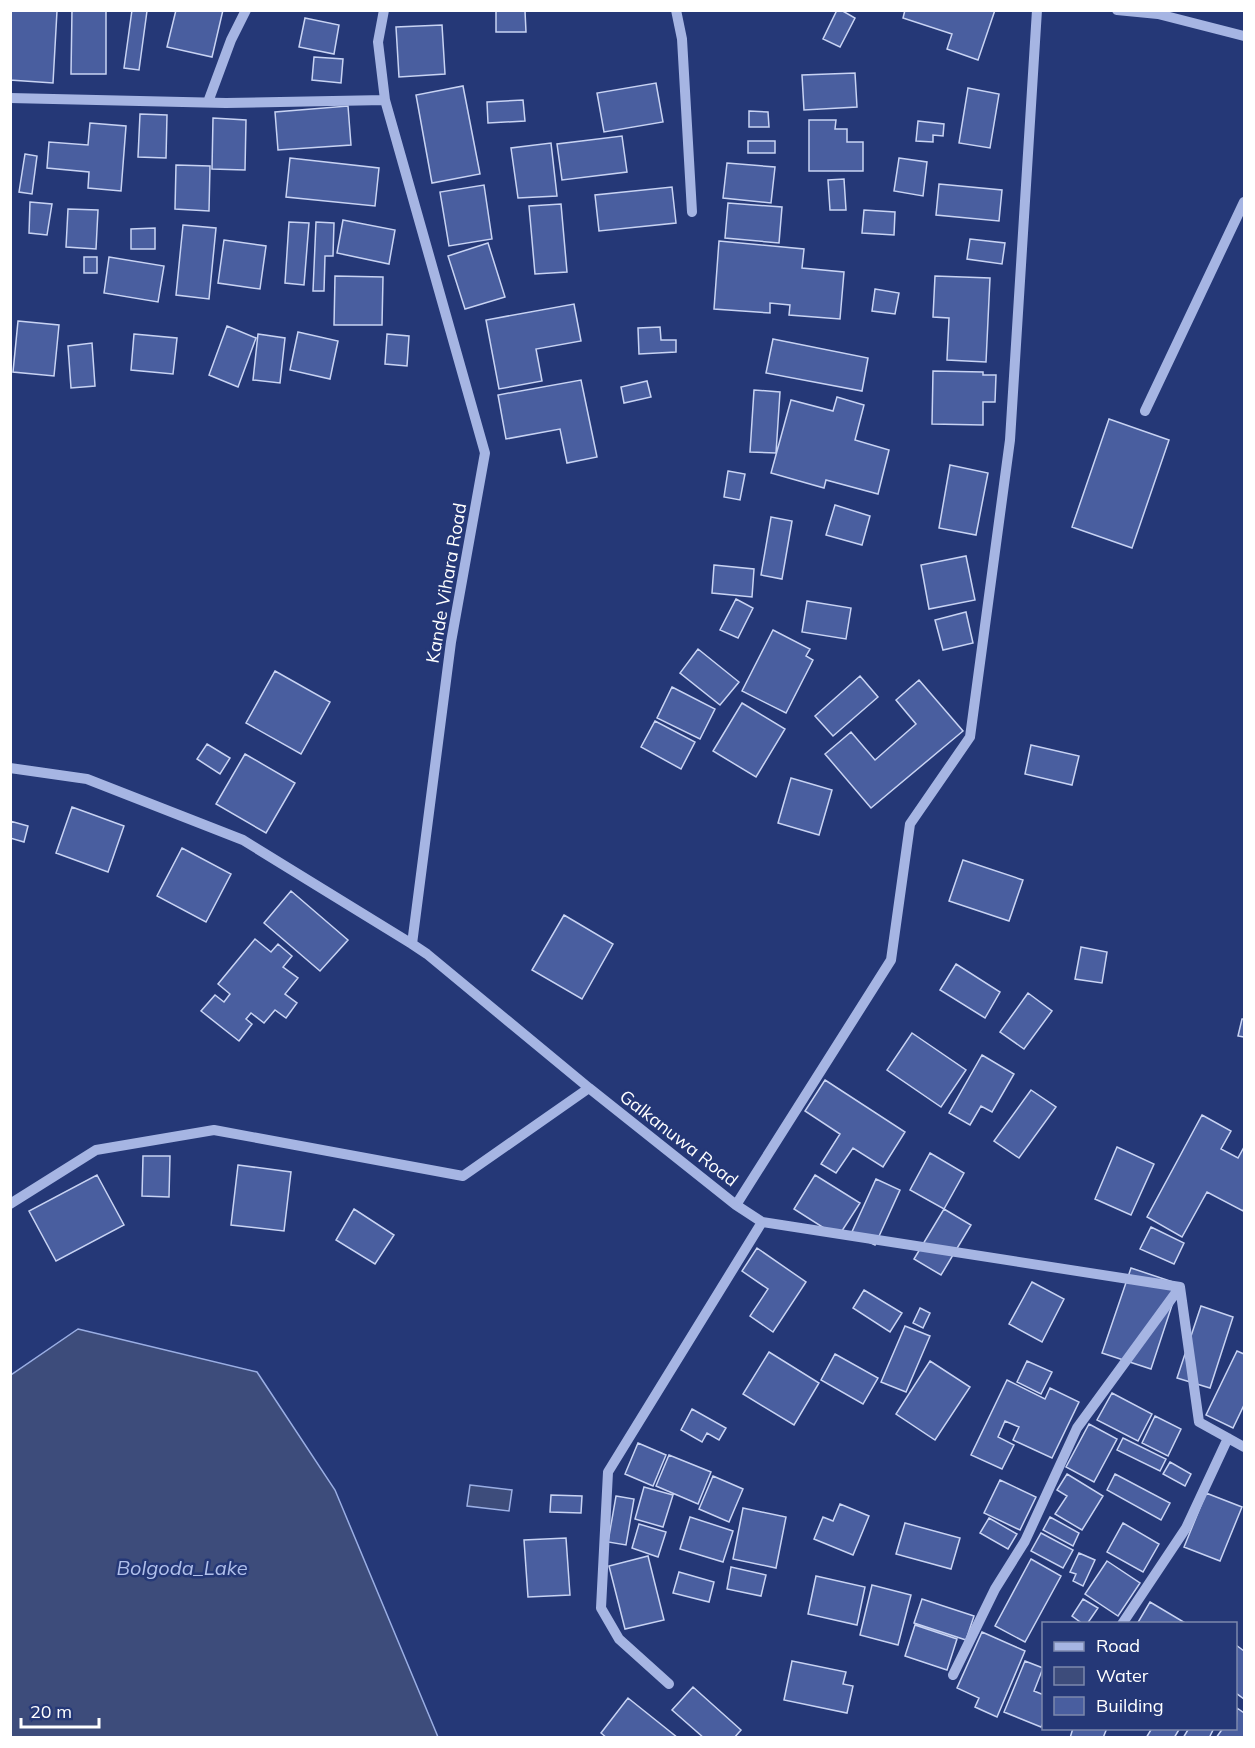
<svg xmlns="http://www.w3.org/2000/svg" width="1255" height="1748" font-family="Mulish,sans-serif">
<rect width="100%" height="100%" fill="#253877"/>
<path fill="#3d4c7b" stroke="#9aaee4" stroke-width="1.5" d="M78,1329L257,1372L335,1490L438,1737H11V1375Z
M470,1485L512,1490L509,1511L467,1506Z"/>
<path fill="#495e9f" stroke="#c8d3f3" stroke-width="1.5" d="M10,10L57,11L53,83L10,80Z
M72,10H106V74H71Z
M132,10L147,11L139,70L124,68Z
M176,10H223L212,57L167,47Z
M837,10H841L855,18L840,47L823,39Z
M905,10H995L978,60L947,49L952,34L903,18Z
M496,11H525L526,32H496Z
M305,18L339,25L334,54L299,47Z
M442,25L445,74L399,77L396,27Z
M314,57L343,59L341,83L312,80Z
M855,73L857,107L804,110L802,75Z
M656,83L663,122L604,132L597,93Z
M463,86L480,174L432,183L416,95Z
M968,88L999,94L990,148L959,143Z
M523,100L525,121L488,123L487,102Z
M348,106L351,145L278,150L275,112Z
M749,111L768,112L769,127H749Z
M140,114L167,115L166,158L138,157Z
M213,118L246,120L245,170L212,169Z
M809,120H836L835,129H847V142H863V171H809Z
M918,121L944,124L943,136L933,135V142L916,141Z
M90,123L126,126L121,191L88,188L89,172L47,168L49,142L88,145Z
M622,136L627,172L562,180L557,144Z
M748,141H775V153H748Z
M551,143L557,196L518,198L511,148Z
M25,154L37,156L32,194L19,192Z
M290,158L379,168L375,206L286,197Z
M899,158L927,162L923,196L894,191Z
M727,163L775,167L771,203L723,198Z
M176,165L210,166L209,211L175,209Z
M844,179L846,210H830L828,180Z
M939,184L1002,190L999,221L936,215Z
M484,185L492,239L449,246L440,192Z
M672,187L676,223L599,231L595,195Z
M30,202L52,204L47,235L29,233Z
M728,203L782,207L779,243L725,238Z
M561,204L567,272L535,274L529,206Z
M68,209L98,210L96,249L66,247Z
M864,210L895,212L894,235L862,233Z
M343,220L395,230L389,264L337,253Z
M289,222L309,223L304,285L285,283Z
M316,222L334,223L333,256H325L324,291H313Z
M183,225L216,228L209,299L176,295Z
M155,228V249H131V229Z
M970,239L1005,243L1002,264L967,259Z
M224,240L266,246L260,289L218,283Z
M719,241L804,249L802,268L844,272L840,319L789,315L790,305L770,303V313L714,309Z
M488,243L505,297L465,309L448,256Z
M84,257H97V273H84Z
M109,257L164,266L158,302L104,293Z
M335,276L383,277L382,325H334Z
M935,276L990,278L986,362L947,360L949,318L933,317Z
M875,289L899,293L895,314L872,311Z
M574,304L581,341L536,349L542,381L499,389L486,320Z
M18,321L59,325L54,376L13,372Z
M227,326L256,338L238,387L209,375Z
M660,327L661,340H676V352L639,354L638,328Z
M298,332L338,341L330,379L290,370Z
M134,334L177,338L173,374L131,370Z
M258,334L285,338L280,383L253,380Z
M387,334L409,336L407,366L385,364Z
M773,339L868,358L862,391L766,373Z
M92,343L95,386L71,388L68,346Z
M933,371L983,372V375H996L995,402H983V425L932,424Z
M581,380L597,457L567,463L560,429L506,439L498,395Z
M647,381L651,397L624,403L621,387Z
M754,390L780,392L776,453L750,452Z
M837,397L864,405L855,440L889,450L878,494L826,480L824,488L771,473L791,400L833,411Z
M1109,419L1169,440L1132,548L1072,527Z
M950,465L988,473L976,535L939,528Z
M728,471L745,474L740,500L724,497Z
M835,505L870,516L862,545L826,535Z
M771,517L792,521L782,579L761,575Z
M966,556L975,600L929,609L921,565Z
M714,565L754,569L752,597L712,593Z
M736,599L753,608L738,638L720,630Z
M807,601L851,608L846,639L802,632Z
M966,612L973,643L943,650L935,620Z
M773,630L810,649L806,656L813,660L786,713L742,691Z
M698,649L739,682L720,705L680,673Z
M275,671L330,702L301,754L246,723Z
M860,676L878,697L833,736L815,716Z
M919,680L963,731L871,808L825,754L851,732L875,760L916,724L896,700Z
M672,687L715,709L700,739L657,718Z
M742,703L785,729L756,777L713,751Z
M655,721L695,742L681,769L641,747Z
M207,744L230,758L220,774L197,759Z
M1031,745L1079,756L1072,785L1025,774Z
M245,754L295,783L266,833L216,804Z
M791,778L832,790L819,835L778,823Z
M72,807L124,826L108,872L56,853Z
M10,821L28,826L24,842L10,838Z
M182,848L231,874L206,922L157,896Z
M963,860L1023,880L1009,921L949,901Z
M291,891L348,940L320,971L264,923Z
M564,915L613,944L582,999L532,970Z
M255,939L271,952L278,944L292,956L283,967L298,978L285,994L297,1003L286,1018L275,1010L264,1023L251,1013L246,1019L252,1024L239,1041L201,1011L215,995L224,1002L230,994L218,984Z
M1081,947L1107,952L1102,983L1075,979Z
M956,964L1000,992L985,1018L940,990Z
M1028,993L1052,1011L1024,1049L1000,1032Z
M1242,1019H1244V1037L1238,1036Z
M912,1033L966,1070L941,1107L887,1070Z
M982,1055L1014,1074L992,1112L981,1106L970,1125L949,1113Z
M825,1080L905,1132L883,1167L853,1148L836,1173L821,1164L840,1134L805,1111Z
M1031,1090L1056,1107L1019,1158L994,1141Z
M1202,1115L1231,1131L1221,1149L1238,1158L1244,1147V1208L1243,1211L1207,1192L1182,1237L1147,1217Z
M1117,1147L1154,1164L1131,1215L1095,1199Z
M930,1153L964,1173L944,1209L910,1190Z
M143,1156H170L169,1197L142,1196Z
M238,1165L291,1172L284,1231L231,1225Z
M97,1175L124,1225L56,1261L29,1211Z
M815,1175L860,1203L838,1237L794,1209Z
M876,1179L900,1190L875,1245L851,1234Z
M354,1209L394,1235L375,1264L336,1240Z
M944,1209L971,1225L941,1275L914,1259Z
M1151,1227L1184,1243L1174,1264L1140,1249Z
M757,1248L806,1282L773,1332L750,1316L768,1289L742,1271Z
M1131,1268L1179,1284L1151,1369L1102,1353Z
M1032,1282L1064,1299L1042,1342L1009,1324Z
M864,1290L902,1313L890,1332L853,1308Z
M1201,1306L1233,1317L1210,1388L1177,1378Z
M920,1308L930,1313L923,1328L913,1323Z
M905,1326L930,1336L906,1392L881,1382Z
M1237,1351L1244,1354V1405L1233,1428L1206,1415Z
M769,1352L819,1383L794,1425L743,1394Z
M835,1354L878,1378L863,1404L821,1380Z
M930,1361L970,1387L935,1440L896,1414Z
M1027,1361L1052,1372L1041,1394L1017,1382Z
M1007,1380L1045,1399L1050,1388L1079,1402L1052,1458L1013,1440L1019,1427L1005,1421L998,1437L1014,1445L1002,1469L971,1455Z
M1112,1393L1152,1414L1138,1441L1097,1420Z
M692,1409L726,1428L719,1440L707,1433L702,1442L681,1430Z
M1155,1416L1181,1429L1168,1456L1142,1443Z
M1089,1424L1117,1439L1094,1482L1066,1467Z
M1123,1438L1166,1459L1160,1471L1117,1450Z
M638,1443L666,1455L653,1486L625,1474Z
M669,1455L711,1472L698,1504L656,1486Z
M1170,1462L1191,1474L1185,1486L1163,1474Z
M1067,1474L1103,1496L1082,1530L1055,1514L1067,1496L1057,1490Z
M1115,1474L1170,1503L1161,1520L1107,1490Z
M713,1476L743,1489L729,1522L699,1509Z
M1000,1480L1036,1497L1020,1530L984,1513Z
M644,1487L673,1495L663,1527L635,1519Z
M1206,1493L1242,1507L1220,1561L1184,1547Z
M551,1495L582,1496L581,1513L550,1512Z
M616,1496L634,1499L626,1545L608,1542Z
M840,1504L869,1516L853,1555L814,1539L823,1517L833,1521Z
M743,1508L786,1517L776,1568L733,1559Z
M690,1517L733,1531L723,1562L680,1549Z
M1050,1517L1079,1533L1073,1546L1043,1530Z
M989,1518L1017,1534L1008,1549L980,1533Z
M905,1523L960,1538L951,1569L896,1554Z
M1123,1523L1159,1544L1143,1572L1107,1552Z
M639,1524L666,1532L658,1557L632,1548Z
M1041,1533L1073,1550L1063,1568L1031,1551Z
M566,1538L570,1595L528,1597L524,1540Z
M1079,1553L1095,1560L1083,1586L1073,1581L1076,1574L1070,1572Z
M648,1556L664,1620L625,1629L609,1566Z
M1031,1559L1061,1576L1025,1642L995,1626Z
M1107,1561L1140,1583L1118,1616L1085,1594Z
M731,1567L766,1575L761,1596L727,1589Z
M679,1572L714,1582L709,1602L673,1593Z
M816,1576L865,1587L857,1625L808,1614Z
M872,1585L911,1595L898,1645L860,1635Z
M922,1599L974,1616L966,1640L914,1623Z
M1083,1599L1098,1608L1087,1624H1083L1072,1616Z
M1150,1602L1187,1624H1137Z
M915,1625L957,1639L947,1670L905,1656Z
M982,1632L1025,1651L997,1717L975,1707L979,1698L957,1688Z
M1236,1645L1244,1651V1699L1236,1693Z
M792,1661L846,1672L843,1684L853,1686L847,1713L784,1700Z
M1025,1661L1043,1668L1034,1691L1044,1695V1721L1041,1727L1004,1712Z
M693,1687L741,1730L734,1738H704L672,1710Z
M628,1698L678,1738H607L601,1733Z
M1237,1708L1244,1713V1738H1216L1223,1728H1236Z
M1073,1728H1107L1103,1738H1070Z
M1152,1728H1180L1174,1738H1146Z
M1189,1728H1214L1209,1738H1183Z"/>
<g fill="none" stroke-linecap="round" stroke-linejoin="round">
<path stroke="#a6b5e3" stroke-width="10" d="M384,10L378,42L385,100L485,453L451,642L412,944L427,954L589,1088
M676,10L682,39L692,212
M1117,10L1158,14L1244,36
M10,98L226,103L385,100
M208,102L231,40L246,10
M1145,411L1244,202
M10,768L87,779L243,840L412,944
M10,1204L96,1150L214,1130L463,1176L589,1088L736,1205L762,1222L1180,1287L1199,1422L1244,1447
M736,1205L891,960L910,824L970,737L1010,440L1037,10
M1122,1624L1186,1528L1228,1438
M953,1675L995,1589L1025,1541L1077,1428L1180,1287
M669,1684L619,1639L601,1608L608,1472L762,1222"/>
</g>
<g text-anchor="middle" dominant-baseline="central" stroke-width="5" stroke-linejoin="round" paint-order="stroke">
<g font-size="18" fill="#fff" stroke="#253877">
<text transform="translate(446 583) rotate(-80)">Kande Vihara Road</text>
<text transform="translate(679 1138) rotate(38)">Galkanuwa Road</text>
</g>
<g font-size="20" font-style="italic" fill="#b1c0eb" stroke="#253877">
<text x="182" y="1567">Bolgoda_Lake</text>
</g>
</g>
<rect width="1255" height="1748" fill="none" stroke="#ffffff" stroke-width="24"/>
<rect x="1042" y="1622" width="195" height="108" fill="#253877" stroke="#7c88ad" stroke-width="1.5"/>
<rect x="1054" y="1642" width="30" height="9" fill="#a6b5e3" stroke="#7c88ad" stroke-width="1.5"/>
<text x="1096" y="1652" font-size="18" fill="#ffffff">Road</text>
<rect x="1054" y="1667" width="30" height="18" fill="#3d4c7b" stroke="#7c88ad" stroke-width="1.5"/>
<text x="1096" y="1682" font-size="18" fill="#ffffff">Water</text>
<rect x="1054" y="1697" width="30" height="18" fill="#495e9f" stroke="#7c88ad" stroke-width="1.5"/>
<text x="1096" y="1712" font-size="18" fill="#ffffff">Building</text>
<path d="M21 1718v9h78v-9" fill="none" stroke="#ffffff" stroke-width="3"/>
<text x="30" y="1718" font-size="18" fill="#ffffff" stroke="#253877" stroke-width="4.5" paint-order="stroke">20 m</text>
</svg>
